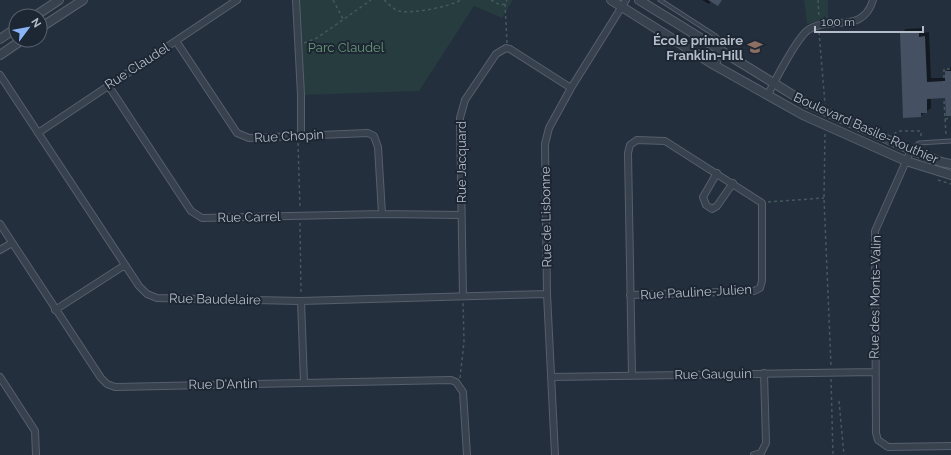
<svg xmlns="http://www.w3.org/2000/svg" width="951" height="455" font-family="Raleway,sans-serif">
<rect width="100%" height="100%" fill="#242f3e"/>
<path fill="#263c3f" d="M296,0H513L502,18L474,6L419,91L301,95Z
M804,0H828V19L807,24Z"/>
<path fill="#0007" d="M702,0H722L718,5L711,1L709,4Z
M923,28V33L929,32L931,78H946V72L951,67V115L946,97L931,98V108L920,116L901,33L906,29Z"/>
<path fill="#455162" d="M708,0H722L718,6Z
M919,32V37L925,36L927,82L945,81V71H951V116H946L945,98L927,99V113H921V117L903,118L900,33Z"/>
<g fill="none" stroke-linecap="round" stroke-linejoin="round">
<g stroke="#565f6c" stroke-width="5">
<path id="service" d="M660,0L716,36L721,42L722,49
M911,150L919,143L951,141"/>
</g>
<g stroke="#565f6c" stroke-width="8">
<path id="minor" d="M296,0L301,95V134
M176,41L237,133L249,138L368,133L374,136L378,147L382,214
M0,75L139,286L147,294L157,298L301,301L547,294
M108,85L191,211L202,218L382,214L461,215
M768,95C774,82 797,38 808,30C830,15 863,35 873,0
M38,133L237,0
M911,150L875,231L876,433L878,440L888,447L951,446
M717,173L703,197L706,205L712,209L717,206L733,183
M0,224L101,378L107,384L115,387L451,380L456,382L463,392L467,455
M0,250L12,243
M630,295L754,291L760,288L762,281V203L665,141L637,140L630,145L628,153L632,375
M463,296L460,118L465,100L496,54L506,48L510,49L571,88
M301,301L304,382
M55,310L125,265
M0,377L35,431L36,455
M551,377L875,372
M555,455L547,294L545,144L549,128L571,88L626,0
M754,455L761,453L766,443L764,373"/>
</g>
<g stroke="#565f6c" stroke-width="10">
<path id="tertiary" d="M611,0L714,65L803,115L906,161L951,175
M639,0L806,103L911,150L941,162L951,164
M35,16L59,0
M40,28L83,0
M0,39L16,28
M0,55L22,40
M714,65L722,51"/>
</g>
<path stroke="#44595c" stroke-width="1.5" stroke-dasharray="3 3" stroke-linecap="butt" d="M333,0L343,19
M384,0C388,3 394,10 399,11C413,14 448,7 461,0
M491,0L500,5L505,4L507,0
M818,0L819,18
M505,4L507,43
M819,32L825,104
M304,43L317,38L371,0
M944,84V69H951
M944,101L946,136
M945,119L951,118
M825,134L824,198L831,366
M894,134L898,131H921V136
M298,143L300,209
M938,180L951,184
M768,202L824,198
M300,223L301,295
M460,378L464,342L463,302
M831,379L833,455
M839,401L844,455"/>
<use href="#service" stroke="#38414e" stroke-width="3"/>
<use href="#minor" stroke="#38414e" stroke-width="6"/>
<use href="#tertiary" stroke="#38414e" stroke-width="8"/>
</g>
<defs>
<g id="school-bare" transform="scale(1.2)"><path d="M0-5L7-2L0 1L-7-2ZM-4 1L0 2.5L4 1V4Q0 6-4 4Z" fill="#8d6e63" stroke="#1d2633" stroke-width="2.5" paint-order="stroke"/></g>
</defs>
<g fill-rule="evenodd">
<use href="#school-bare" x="755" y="47"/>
</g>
<g text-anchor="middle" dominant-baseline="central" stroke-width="4" stroke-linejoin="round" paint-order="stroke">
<g font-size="13" font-weight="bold" fill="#b4bcc9" stroke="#1d2633" text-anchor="end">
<text x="743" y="40">École primaire<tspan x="743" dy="15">Franklin-Hill</tspan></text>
</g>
<g font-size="13" fill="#6b9a76" stroke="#1d2633">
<text x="346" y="47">Parc Claudel</text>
</g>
<g font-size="13" fill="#b4bcc9" stroke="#1d2633">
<text transform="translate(137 66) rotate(-33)">Rue Claudel</text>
<text transform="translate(866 128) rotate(24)">Boulevard Basile-Routhier</text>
<text transform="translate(289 136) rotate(-3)">Rue Chopin</text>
<text transform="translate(461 162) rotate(-90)">Rue Jacquard</text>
<text transform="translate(249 217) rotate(-1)">Rue Carrel</text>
<text transform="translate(546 217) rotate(-91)">Rue de Lisbonne</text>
<text transform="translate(696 292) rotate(-3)">Rue Pauline-Julien</text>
<text transform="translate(875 297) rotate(-89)">Rue des Monts-Valin</text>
<text transform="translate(215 299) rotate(1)">Rue Baudelaire</text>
<text transform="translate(713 374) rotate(-1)">Rue Gauguin</text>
<text transform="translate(223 384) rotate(-1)">Rue D'Antin</text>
</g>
</g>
<g transform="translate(28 28) rotate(58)"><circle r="19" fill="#1d2633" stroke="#59626f"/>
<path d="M0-3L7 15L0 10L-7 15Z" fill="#8ab4f8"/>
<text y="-6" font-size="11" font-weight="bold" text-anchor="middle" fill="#b4bcc9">N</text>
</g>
<path d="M815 26v6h108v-6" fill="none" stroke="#b4bcc9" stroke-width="2"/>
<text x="821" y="26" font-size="12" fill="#b4bcc9" stroke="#1d2633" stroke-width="3" paint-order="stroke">100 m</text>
</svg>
